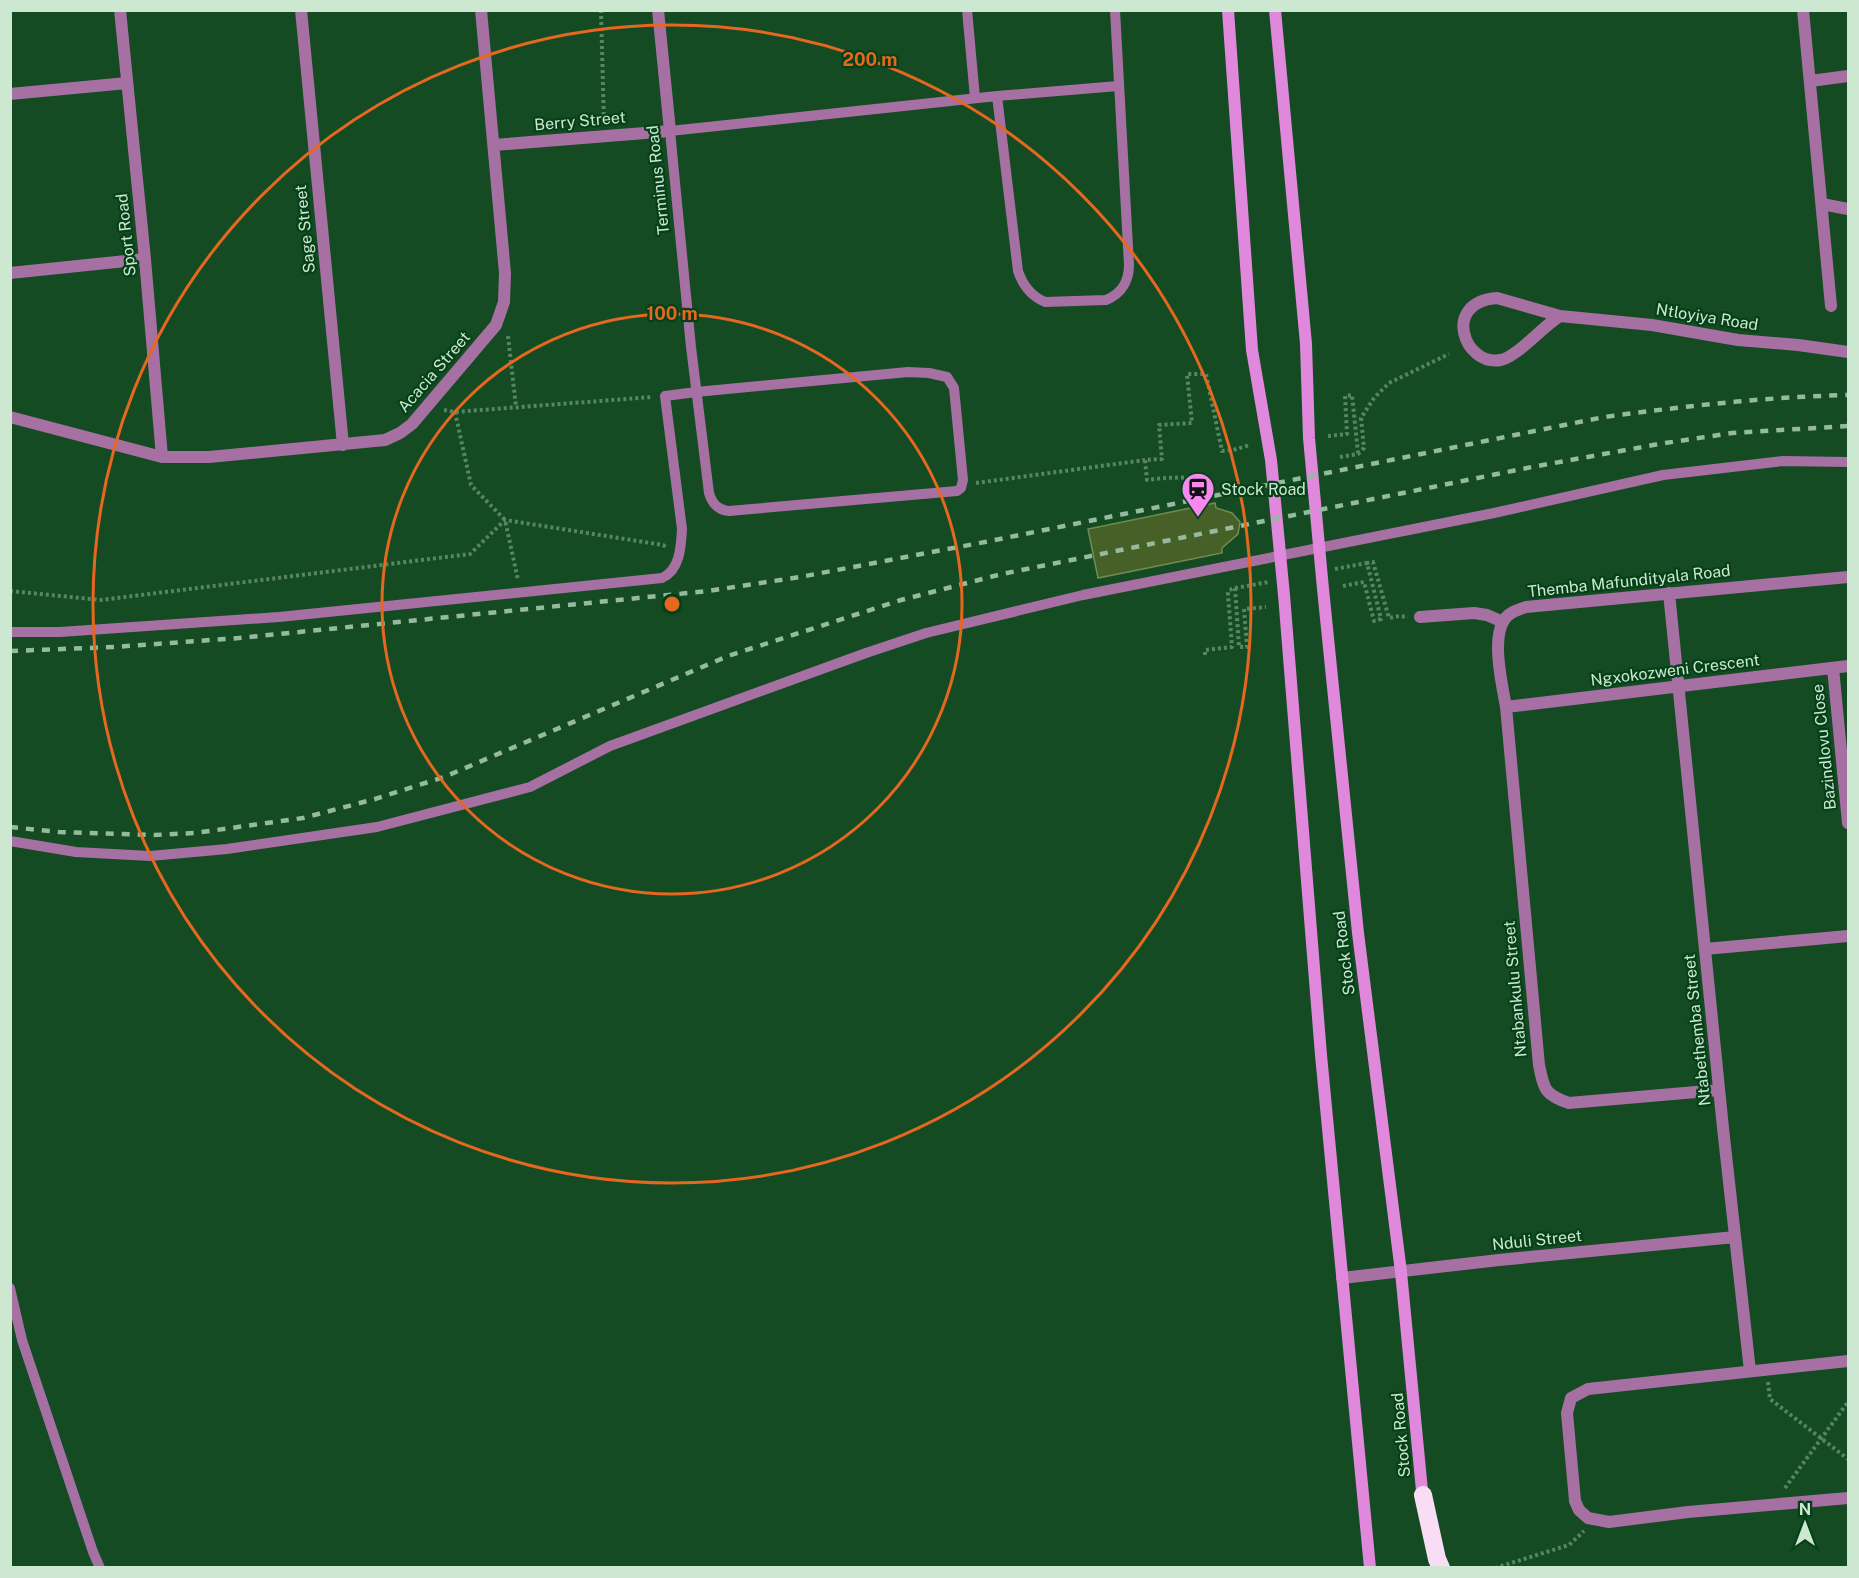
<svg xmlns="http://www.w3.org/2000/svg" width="1859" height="1578" font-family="'Public Sans',sans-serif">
<rect width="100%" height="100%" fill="#144b23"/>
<path fill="#476027" stroke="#718c52" stroke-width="1.5" d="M1215,503L1216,508L1232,513L1240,522L1238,534L1222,548V553L1098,578L1088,529Z"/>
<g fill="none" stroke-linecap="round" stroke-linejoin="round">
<path stroke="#588563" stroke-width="4" stroke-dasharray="3 3" stroke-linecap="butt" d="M601,10L604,124
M508,336L516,407
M444,410L455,412L652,397
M455,412L471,485L505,520L518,580
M1328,436L1347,434L1345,396L1352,395L1358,453
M1340,457L1358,454L1364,448L1361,418L1374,398L1389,383L1449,354
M1208,479C1187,477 1167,477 1147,480L1145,460L1162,459L1159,425L1192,423L1187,374H1206L1222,451L1233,450L1250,445
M976,483L1145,460
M1335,569L1367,563
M1343,586L1364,582L1374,621L1381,619L1367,563L1373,562L1389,618L1399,616L1408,617
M1235,588L1269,582
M10,591L101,600L470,554L505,520L663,545L666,547
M1205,655V650L1232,647L1228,594L1229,590L1235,588L1239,647H1247L1244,609L1266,607
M1768,1382L1770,1399L1848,1459
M1785,1488L1848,1402
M1495,1568L1569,1545L1584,1531"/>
<path stroke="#a670a3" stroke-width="10" d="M967,10L975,98
M997,96L1018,271C1023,286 1031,296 1045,302L1106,300C1121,294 1129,281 1129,265L1115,10
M10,632H60L279,617L662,578C680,570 681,547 682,529L665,396L696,392L908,372L929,373L947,377L954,388L963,480L961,488L957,491L729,511C717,510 712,503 709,493L691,347L670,131L997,96L1118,86
M10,841L76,852L150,856L227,849L377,827L530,787L610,746L866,653L926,633L1083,595L1494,513L1663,475L1783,461L1848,462
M10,1288L22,1340L93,1552L100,1568"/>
<path stroke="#a670a3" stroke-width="12" d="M120,10L145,259L162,457
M301,10L343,445
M1803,10L1831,306
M1810,81L1848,76
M10,94L127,83
M494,145L670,131L658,10
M1822,204L1848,209
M10,273L145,259
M1560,316C1543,326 1518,356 1501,360C1464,367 1441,302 1497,298L1560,316L1652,325L1738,340L1798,345L1848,352
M10,417L162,457H209L385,440L400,433L412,424L496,325L504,302L505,273L481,10
M1669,593L1723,1128L1750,1371
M1420,617L1474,613L1487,615L1503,622
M1833,668L1848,823
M1506,707L1848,666
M1705,949L1848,936
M1719,1090L1569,1103C1545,1095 1544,1090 1539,1065L1506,707C1502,685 1492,641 1503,622C1507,613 1517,610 1526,607L1848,577
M1342,1278L1499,1260L1735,1237
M1848,1361L1588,1389L1571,1398L1567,1413L1575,1501L1579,1510L1588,1518L1609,1522L1688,1512L1848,1498"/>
<path stroke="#e088db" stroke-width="12" d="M1228,10L1252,350L1271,460L1284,595L1321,1055L1370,1568
M1275,10L1306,344L1309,438L1323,589L1358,933L1401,1272L1423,1501"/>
<path stroke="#f8ddf5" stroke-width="18" d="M1423,1495L1437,1559L1441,1568"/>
<path stroke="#96ba9e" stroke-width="4.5" stroke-dasharray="8 8" stroke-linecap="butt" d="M10,651L114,647L239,638L708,591L800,577L985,542L1604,417C1687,406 1765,397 1848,395
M10,827L59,832L154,835L195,833L303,818L375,799L444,777L728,656L901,600L1002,574L1532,467L1659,444L1732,433L1848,426"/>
</g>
<g fill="none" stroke="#e56720" stroke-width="3">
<circle cx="672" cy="604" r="290"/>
<circle cx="672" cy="604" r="579"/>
</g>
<defs>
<g id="station-pin" transform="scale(1.725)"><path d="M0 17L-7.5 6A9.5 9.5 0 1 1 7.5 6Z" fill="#f589ef" stroke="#054019"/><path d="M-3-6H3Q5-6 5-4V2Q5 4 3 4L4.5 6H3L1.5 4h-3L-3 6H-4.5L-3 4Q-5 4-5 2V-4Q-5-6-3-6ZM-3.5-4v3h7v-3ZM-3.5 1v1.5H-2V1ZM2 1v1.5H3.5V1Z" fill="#111"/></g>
</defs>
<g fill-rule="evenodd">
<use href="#station-pin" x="1198" y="489"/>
</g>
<g text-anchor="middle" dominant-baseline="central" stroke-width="4.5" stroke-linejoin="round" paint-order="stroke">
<g font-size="16" fill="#cce8d0" stroke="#054019">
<text transform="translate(580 121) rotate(-5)">Berry Street</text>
<text transform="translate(658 180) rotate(-96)">Terminus Road</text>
<text transform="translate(305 229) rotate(-96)">Sage Street</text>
<text transform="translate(126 235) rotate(-96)">Sport Road</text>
<text transform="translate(1707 317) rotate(9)">Ntloyiya Road</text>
<text transform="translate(434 372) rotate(-49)">Acacia Street</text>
<text transform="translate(1629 581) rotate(-6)">Themba Mafundityala Road</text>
<text transform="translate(1675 670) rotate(-7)">Ngxokozweni Crescent</text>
<text transform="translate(1824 747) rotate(-96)">Bazindlovu Close</text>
<text transform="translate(1344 953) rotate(-97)">Stock Road</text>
<text transform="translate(1515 989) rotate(-95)">Ntabankulu Street</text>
<text transform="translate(1697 1030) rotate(-96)">Ntabethemba Street</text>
<text transform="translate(1537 1240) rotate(-6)">Nduli Street</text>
<text transform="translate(1401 1435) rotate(-95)">Stock Road</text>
</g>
<g font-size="16" fill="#cce8d0" stroke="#054019" text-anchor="start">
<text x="1221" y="489">Stock Road</text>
</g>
</g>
<circle cx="672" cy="604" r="9" fill="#e56720" stroke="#054019" stroke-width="3"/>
<g font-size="18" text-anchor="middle" font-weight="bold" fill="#e56720" stroke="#054019" stroke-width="4.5" stroke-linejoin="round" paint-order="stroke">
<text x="870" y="66">200 m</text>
<text x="672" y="320">100 m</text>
</g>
<rect width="1859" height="1578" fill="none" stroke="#cce8d0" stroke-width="24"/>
<g transform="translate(1805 1524)" stroke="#054019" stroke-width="4.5" paint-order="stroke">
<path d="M0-4.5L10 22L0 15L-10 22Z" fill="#cce8d0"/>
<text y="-9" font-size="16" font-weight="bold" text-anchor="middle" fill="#cce8d0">N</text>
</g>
</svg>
